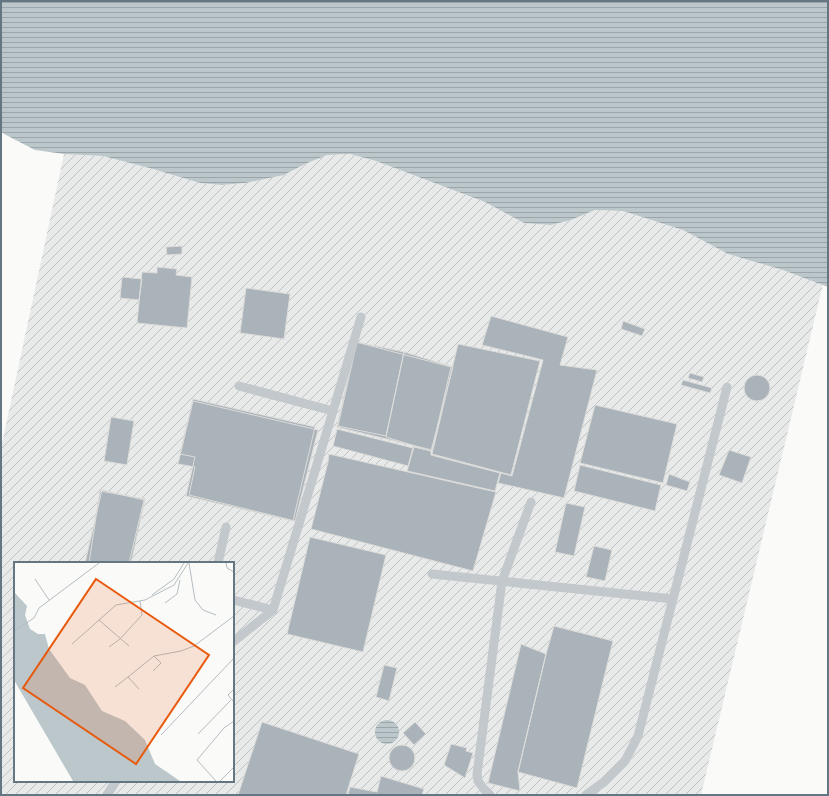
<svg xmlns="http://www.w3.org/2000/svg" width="829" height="796" font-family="'Open Sans',sans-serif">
<defs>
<pattern id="industrial-furrows" width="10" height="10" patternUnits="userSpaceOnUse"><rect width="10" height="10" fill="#e8e9e9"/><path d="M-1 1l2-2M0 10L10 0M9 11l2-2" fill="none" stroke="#c0c1c2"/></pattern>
<pattern id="water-rules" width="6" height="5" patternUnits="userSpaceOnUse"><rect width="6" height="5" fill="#bbc7cb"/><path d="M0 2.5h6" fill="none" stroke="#9ca6aa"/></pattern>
</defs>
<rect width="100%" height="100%" fill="#fafaf8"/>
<path fill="url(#industrial-furrows)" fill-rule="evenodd" d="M64,154L103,156L153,169L200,183L222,185L245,183L284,175L305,164L327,155L350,154L376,161L485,202L524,223L551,225L571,220L595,210L623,211L683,230L728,254L783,270L823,284L701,795H1V448ZM15,563H233V781H15Z"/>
<path fill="url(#water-rules)" d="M1,1H828V287L783,270L728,254L683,230L623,211L595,210L571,220L551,225L524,223L485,202L376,161L350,154L327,155L305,164L284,175L245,183L222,185L200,183L153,169L103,156L64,154L35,150L6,135L1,132Z
M375 732a12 12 0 1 1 24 0a12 12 0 1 1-24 0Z"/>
<path fill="#aab3b9" stroke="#dcdcda" d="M182,246V254L167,255L166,247Z
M157,267L177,269L176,275L192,277L187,328L137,323L142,272L157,273Z
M122,277L142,279L139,300L120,298Z
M246,288L290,294L284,339L240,333Z
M491,316L568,337L560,365L597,370L564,498L498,483L501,473L512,476L543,360L482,345Z
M623,321L645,329L642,336L621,329Z
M356,342L451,367L432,450L337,427Z
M357,342L404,352L386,436L338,426Z
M458,344L540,361L511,475L432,454Z
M404,352L453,367L431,451L386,437Z
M690,373L704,377L702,382L688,378Z
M744 388a13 13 0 1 1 26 0a13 13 0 1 1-26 0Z
M683,380L712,388L710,393L681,385Z
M193,399L315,427L293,521L186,496L195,457L180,454Z
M193,401L318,430L295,521L189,495L195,467L178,464Z
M595,405L677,424L663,483L580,463Z
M111,417L134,421L127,465L104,461Z
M337,429L413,448L408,466L333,446Z
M414,447L431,451V455L500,473L495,491L407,471Z
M729,450L751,457L742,483L719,475Z
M329,454L496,492L473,571L311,529L328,462Z
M580,465L661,485L655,511L574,491Z
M669,474L690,482L687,491L666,485Z
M102,490L144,500L129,563H85Z
M100,491L145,499L131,563H89Z
M566,503L585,507L574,556L555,552Z
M310,537L386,555L363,652L287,634Z
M594,546L612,550L605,581L586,577Z
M554,626L613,641L577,788L518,772L546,654Z
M521,644L546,654L518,772L520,791L488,783Z
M384,665L397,668L389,701L376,697Z
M262,722L359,754L346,795H238Z
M415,722L426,734L414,745L403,733Z
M451,744L467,748L466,751L473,753L465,778L444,765Z
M389 758a13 13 0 1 1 26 0a13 13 0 1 1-26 0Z
M381,776L424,789L422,795H348L350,787L377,792Z"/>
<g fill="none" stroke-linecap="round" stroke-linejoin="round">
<path stroke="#c3c8cc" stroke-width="9" d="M239,386L333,411L361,317
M218,563L226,527
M432,574L673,599
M233,600L273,610L333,411
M233,642L273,610
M107,795L116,781
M490,795L483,788L478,781L477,774L502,581L531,502
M586,795L604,782L625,761L638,736L727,387"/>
</g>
<g transform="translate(14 562)">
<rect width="220" height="220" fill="#fafaf8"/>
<path d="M0,30L13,44L11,53L16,67L24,72H31L35,87L56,116L71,123L88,149L111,159L131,178L141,202L166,219H59L0,118Z" fill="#bbc7cb"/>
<path fill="none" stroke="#b5bdc2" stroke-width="1" d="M175,1L181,38L189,48L202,53M212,1L213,6L220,10M21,17L35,38M138,33L160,17L170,1M151,41L163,32L166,18M85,58L115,84M0,69L20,56L25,46L85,1M58,82L102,43L131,38L160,23L174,1M95,85L106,77L128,53L126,39M140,94L167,89L180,84L220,54M114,115L140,94L147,101L139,109M101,125L114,115L125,127M220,127L214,133L220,140M184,172L217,138M147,173L220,96M202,219L183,198L210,166L220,159M206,219L220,205"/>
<path fill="#e8590c" fill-opacity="0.15" stroke="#e8590c" stroke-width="2" d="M82,17L195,93L122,202L9,126Z"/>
<rect width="220" height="220" fill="none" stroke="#657683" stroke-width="2"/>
</g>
<rect width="829" height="796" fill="none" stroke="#657683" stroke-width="4"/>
</svg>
